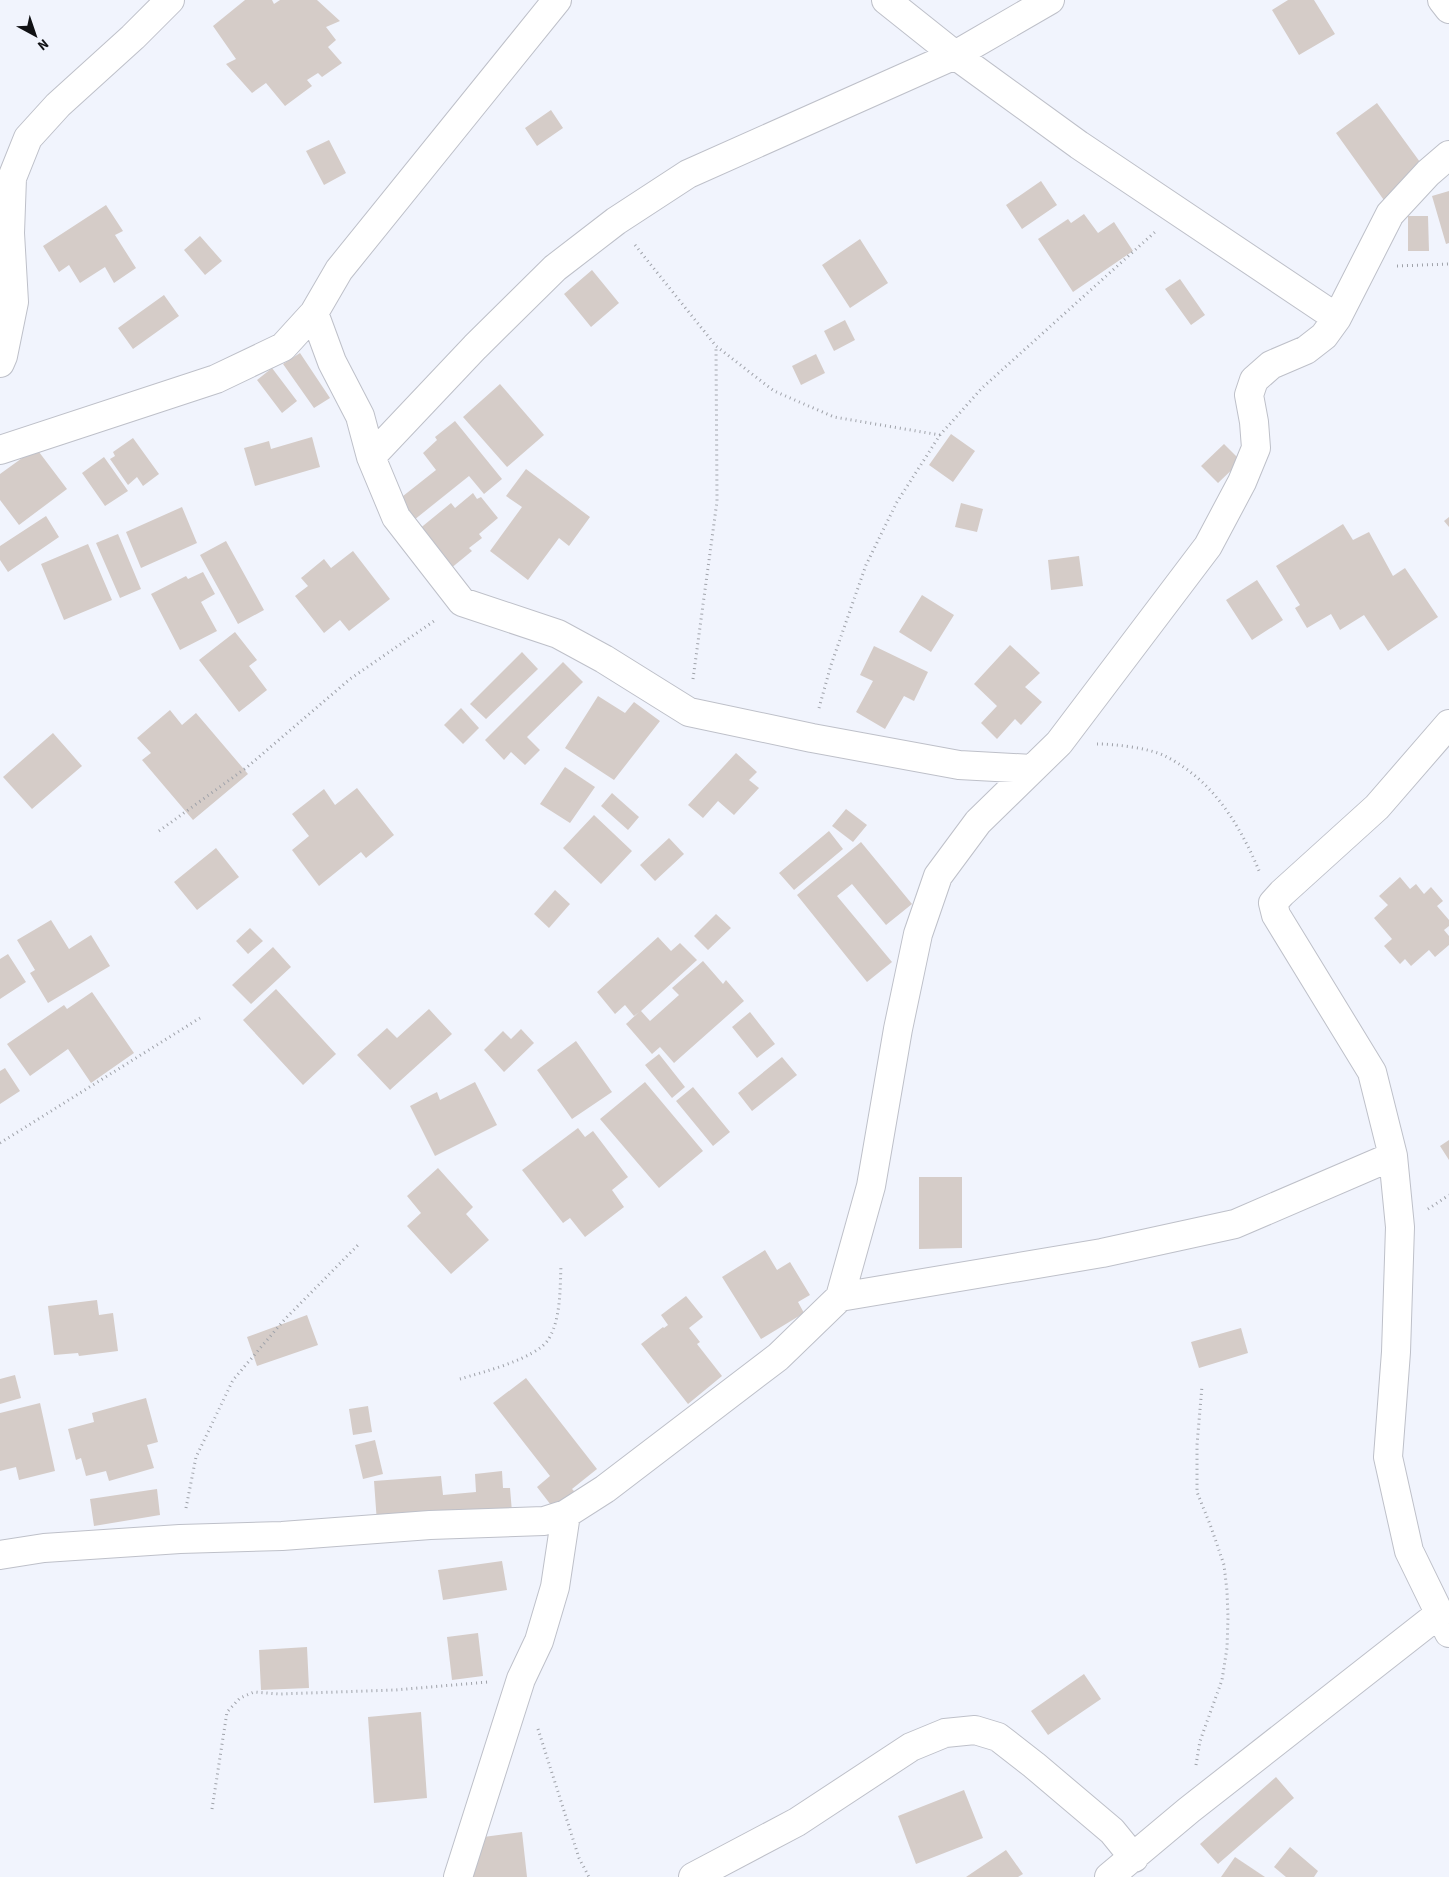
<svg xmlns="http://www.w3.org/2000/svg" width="1449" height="1877" font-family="'Source Sans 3',sans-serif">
<rect width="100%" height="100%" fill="#f1f4fd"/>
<path fill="#d5ccc8" d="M245,0H272L274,4L280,0H317L340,21L326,27L336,40L328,47L342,63L322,77L318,73L307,80L312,86L285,106L266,83L252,93L226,64L236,59L213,26Z
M1288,0H1314L1335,34L1299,55L1272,10Z
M1377,103L1428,173L1386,203L1336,133Z
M551,110L563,128L537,146L525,128Z
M329,140L346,173L324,185L306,151Z
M1041,181L1057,205L1022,229L1006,205Z
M1449,191V243L1446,244L1432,196Z
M106,205L123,231L115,235L136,268L114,283L105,267L80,283L69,265L59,272L43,246Z
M1084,214L1098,233L1114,222L1133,251L1073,292L1038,239L1068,219L1071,223Z
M1408,216H1428L1429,251H1408Z
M200,236L222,261L205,275L184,250Z
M860,239L888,283L850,308L822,265Z
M592,270L619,303L591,327L564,294Z
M1180,279L1205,315L1191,325L1165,289Z
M164,295L179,316L133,349L118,328Z
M845,320L855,340L834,351L824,331Z
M300,353L330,398L314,408L283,364Z
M816,354L825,373L801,385L792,366Z
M272,368L297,401L282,413L257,380Z
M500,384L544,435L507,467L463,417Z
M455,421L502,479L484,494L469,476L414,520L398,500L436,470L423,453L437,440L435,437Z
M951,434L975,451L953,482L929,465Z
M312,437L320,467L255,486L244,448L269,441L271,449Z
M133,438L159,474L143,486L137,477L128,485L110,459L115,456L113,452Z
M1224,444L1241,461L1218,483L1201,466Z
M36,448L67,489L19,525L0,500V474Z
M104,457L128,491L105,506L82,473Z
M526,469L590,517L569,546L559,538L528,580L490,551L522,507L506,496Z
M473,493L477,499L481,497L498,518L479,534L482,538L469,548L472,551L439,578L407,539L451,503L455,508Z
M961,503L983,509L977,532L955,527Z
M182,507L197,543L141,568L126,532Z
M46,516L59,537L8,572L0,560V546Z
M1449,517V527L1444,521Z
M1343,524L1353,540L1369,532L1393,576L1405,568L1438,617L1388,651L1364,615L1340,630L1331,614L1307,628L1295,608L1300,605L1276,566Z
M118,534L141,589L120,598L96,543Z
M226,541L264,610L238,624L200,555Z
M88,544L112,600L64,620L41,564Z
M353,551L390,599L349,631L340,620L324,633L295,596L308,586L301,578L324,559L331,568Z
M1079,556L1083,586L1051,590L1048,560Z
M203,572L215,594L201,602L217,631L180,650L151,594L186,576L188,579Z
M1257,580L1283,620L1252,640L1226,600Z
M922,595L954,615L931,652L899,632Z
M235,632L257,660L249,666L267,690L239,712L199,660Z
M1010,645L1040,673L1025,687L1042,702L1021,725L1015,719L997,739L981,723L997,706L974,684Z
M874,646L928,672L914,701L904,696L885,729L856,712L873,681L860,675Z
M522,652L538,669L486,719L470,704Z
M563,662L583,682L527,737L540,750L525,765L511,752L504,760L485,740Z
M598,696L625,713L634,702L660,721L614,780L565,748Z
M461,708L479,728L463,744L444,725Z
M170,710L182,725L196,713L248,774L193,820L142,760L151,753L137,738Z
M53,733L82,766L32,809L3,777Z
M736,753L757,772L749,780L759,788L734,815L718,801L703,818L688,805Z
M565,767L595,787L570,823L540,804Z
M357,788L394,835L366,858L361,852L319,886L292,850L309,836L292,814L324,789L335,805Z
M612,793L639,817L628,830L601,806Z
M846,809L867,825L853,842L832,826Z
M594,815L632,851L601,884L563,848Z
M829,831L843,849L794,890L779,873Z
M669,838L684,854L655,881L640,865Z
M861,842L912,904L886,925L852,884L837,896L892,962L867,982L797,895Z
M216,848L239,877L197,910L174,882Z
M1400,877L1410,889L1416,884L1424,894L1431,887L1443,901L1437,906L1449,920V926L1444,930L1449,936V945L1435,957L1429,950L1411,966L1405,959L1400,964L1384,946L1392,939L1374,918L1388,905L1379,896Z
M555,890L570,904L549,928L534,914Z
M716,914L731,928L708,950L694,936Z
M51,920L69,949L91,935L110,966L48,1003L30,973L35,970L17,940Z
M250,928L263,941L248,954L236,941Z
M658,937L671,951L680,943L697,960L641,1011L650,1021L679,995L672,988L703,961L723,984L726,980L744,1001L674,1063L660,1047L652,1054L626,1024L639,1012L634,1016L625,1005L615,1014L597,992Z
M273,947L291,967L251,1004L232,985Z
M8,954L26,982L0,999V959Z
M276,989L336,1054L303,1085L243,1020Z
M92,992L134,1053L91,1083L68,1049L30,1076L7,1044L64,1005L67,1009Z
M429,1009L452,1034L390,1090L357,1055L387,1028L397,1038Z
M750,1012L775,1044L757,1058L732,1027Z
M521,1029L534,1043L504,1072L484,1050L503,1031L511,1039Z
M576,1041L612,1092L572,1119L537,1070Z
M659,1054L685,1087L672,1098L645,1065Z
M782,1057L797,1075L752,1111L738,1093Z
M5,1068L20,1091L0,1104V1071Z
M475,1082L497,1125L435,1156L410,1106L437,1092L440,1100Z
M645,1082L703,1151L659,1188L600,1119Z
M693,1087L730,1132L713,1146L676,1101Z
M578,1128L585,1137L593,1131L628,1177L612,1190L624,1207L585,1237L570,1218L563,1223L522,1170Z
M1449,1140V1160L1440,1146Z
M438,1168L473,1207L466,1214L489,1240L451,1274L407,1226L421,1213L407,1196Z
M919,1177H962V1248L919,1249Z
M765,1250L777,1270L790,1262L810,1295L798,1302L804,1313L761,1339L722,1277Z
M686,1296L703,1317L689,1328L700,1342L697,1344L722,1376L688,1404L641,1344L663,1327L664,1328L668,1325L661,1315Z
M97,1300L99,1315L113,1313L118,1351L79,1356L78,1353L54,1355L48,1306Z
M307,1315L318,1345L257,1366L247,1337Z
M1241,1328L1248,1353L1199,1368L1191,1342Z
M15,1375L21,1398L0,1404V1379Z
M526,1378L597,1469L572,1489L575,1492L554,1509L537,1487L550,1476L493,1403Z
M146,1398L158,1442L147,1445L154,1468L109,1481L106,1471L86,1476L81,1458L76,1460L68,1429L94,1422L92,1413Z
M40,1403L55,1471L19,1480L16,1467L0,1471V1413Z
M368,1406L372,1432L353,1435L349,1409Z
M375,1440L383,1474L363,1479L355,1445Z
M502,1471L503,1488H510L512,1512L377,1523L374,1481L441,1476L443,1495L476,1492L475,1474Z
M157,1489L160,1515L94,1526L90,1499Z
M502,1561L507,1590L443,1600L438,1570Z
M478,1633L483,1676L452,1680L447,1637Z
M307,1647L309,1688L261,1690L259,1650Z
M1084,1674L1101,1699L1048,1735L1031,1711Z
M421,1712L427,1798L374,1803L368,1717Z
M1276,1777L1294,1798L1218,1864L1200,1844Z
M964,1790L983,1838L916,1864L898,1816Z
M522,1832L527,1877H473L468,1839Z
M1290,1847L1318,1871L1314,1877H1286L1274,1867Z
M1006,1850L1023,1874L1018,1877H966Z
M1235,1857L1265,1877H1221Z"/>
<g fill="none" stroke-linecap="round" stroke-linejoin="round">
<g stroke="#bec0c9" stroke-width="30">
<path id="street" d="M886,0L955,55L1079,145L1337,318
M1442,0L1449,9
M314,313L332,362L360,416L371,457L396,517L462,602L558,634L604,659L689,712L812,738L959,765L1032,769
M0,363L3,356L14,302L10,233L12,178L28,138L58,105L133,37L170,0
M0,450L216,379L283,347L314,313L339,270L557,0
M371,457L475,347L555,268L616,221L688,174L955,55L1050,0
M1449,724L1377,807L1282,893L1273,903L1276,915L1372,1072L1393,1156L1400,1227L1396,1352L1388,1457L1409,1551L1449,1633
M840,1297L1102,1253L1235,1224L1393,1156
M0,1555L44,1548L180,1539L282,1536L430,1525L544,1521L566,1514L605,1489L778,1357L840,1297L871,1186L898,1029L918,934L938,876L978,822L1059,743L1208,546L1242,482L1256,448L1254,422L1249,395L1254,380L1271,365L1306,350L1324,336L1337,318L1390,214L1428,173L1449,155
M458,1877L521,1679L539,1641L555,1587L566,1514
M693,1877L797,1822L911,1747L945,1733L975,1730L998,1737L1034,1765L1112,1831L1134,1858
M1109,1877L1189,1810L1439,1614"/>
</g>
<path stroke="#9fa2a9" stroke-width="3" stroke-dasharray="1 4" stroke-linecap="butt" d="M635,245L716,346L774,391L834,417L940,435
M1397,266L1449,264
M693,679L717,501L716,346
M819,708L831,665L866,565L897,502L940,435L982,388L1155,232
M1097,744C1115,744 1149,748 1165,756C1213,780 1240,825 1260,873
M159,831L246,768L350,679L437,619
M0,1143L200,1018
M1428,1209L1449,1195
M460,1379C483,1372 535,1359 548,1340C561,1320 560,1288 561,1265
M186,1508L196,1457L233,1380L285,1319L360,1243
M538,1729L579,1858L589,1877
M1196,1765L1200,1741L1222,1680L1227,1648L1228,1617L1227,1591L1224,1565L1211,1527L1197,1492V1445L1202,1386
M212,1809L227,1712L240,1698L254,1692L279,1694L395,1690L488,1682"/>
<use href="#street" stroke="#fff" stroke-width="28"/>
</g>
<g transform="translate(35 35) rotate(140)" stroke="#f1f4fd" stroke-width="4" paint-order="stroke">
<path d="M0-4L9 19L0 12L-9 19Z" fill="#101114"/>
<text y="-8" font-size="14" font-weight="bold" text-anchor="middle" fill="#101114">N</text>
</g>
</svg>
